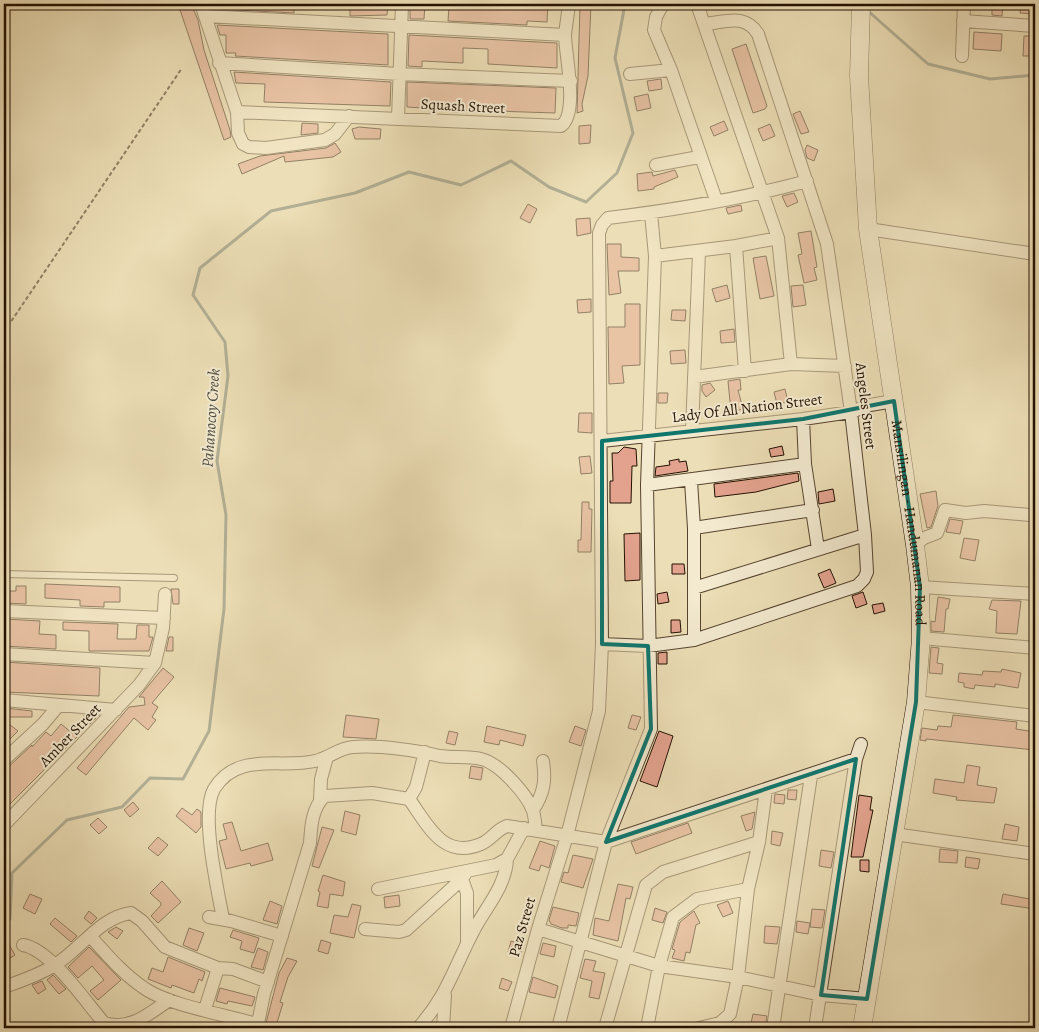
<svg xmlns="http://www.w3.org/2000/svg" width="1039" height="1032" font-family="Alegreya,serif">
<rect width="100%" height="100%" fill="#ecdeb6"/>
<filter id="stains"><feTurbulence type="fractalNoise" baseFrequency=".004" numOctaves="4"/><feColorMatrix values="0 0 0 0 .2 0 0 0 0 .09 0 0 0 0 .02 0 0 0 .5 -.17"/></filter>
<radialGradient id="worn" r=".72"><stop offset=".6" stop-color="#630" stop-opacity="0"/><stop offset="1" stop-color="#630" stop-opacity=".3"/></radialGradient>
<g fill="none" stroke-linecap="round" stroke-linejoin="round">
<path stroke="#6a776d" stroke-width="3" d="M868,11L928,64L990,79L1035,75
M4,924L10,919L12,873L67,820L122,807L150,778L183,779L209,731L224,609L226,515L217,461L228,376L225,342L193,295L200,268L271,211L355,193L409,172L461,185L511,161L549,187L586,202L617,173L633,133L615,58L625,4"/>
</g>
<path fill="#e3a28e" stroke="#241102" d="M178,4H191L198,20L204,50L230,130L231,137L224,140Z
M218,4H294V13L218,9Z
M350,4H388L387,15L350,16Z
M410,4H425L424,19H410Z
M532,4H548L547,22L527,21V25L448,21L449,7L532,9Z
M580,4H591L588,76L582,104L583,111L577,113Z
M992,4H1003L1002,16L992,15Z
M1021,4H1035V14L1020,13Z
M217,25L388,34V65L235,56L236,53H226V35H220Z
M974,32L1002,34L1001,51L973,49Z
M409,35L557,43V68L488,64V49L463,48V63L422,61V67L408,66Z
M1024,36H1035V56H1023Z
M746,44L767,106L765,109L753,113L732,49Z
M234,72L391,82L390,106L264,102L265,84L236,83Z
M661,79L662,89L649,91L647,81Z
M407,82L556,88L555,113L463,110V112H452L453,110L407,107Z
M648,94L651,108L637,111L634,97Z
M800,111L809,132L801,134L793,114Z
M724,121L728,130L714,136L710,127Z
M302,123L318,124V133L301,135Z
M770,124L775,136L763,141L758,129Z
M591,125L590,143L579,144V126Z
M359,127L381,129L380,139H355L352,129Z
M335,143L341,152L333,157L285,162L284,156L242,174L238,164L260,156L326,148Z
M807,145L818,150L814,161L807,158L805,150Z
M675,170L678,177L654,187V189L638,191L637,174L652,172L653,176Z
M794,193L798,202L787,207L782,196Z
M528,204L537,209L530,223L520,218Z
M741,205L742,211L728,214L726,208Z
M590,218L591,233L577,236L576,219Z
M811,231L817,267L814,268L817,280L804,283L798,255L802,254L798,233Z
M607,244H621V257L639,258V271H618L621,293L609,295Z
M766,256L774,296L760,299L753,258Z
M727,285L730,298L716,302L712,289Z
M803,285L806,305L793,307L791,286Z
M591,299V312L578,313L577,300Z
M625,304H640V365L622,366L624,383L609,384L608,327H625Z
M672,310H686L685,321L671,320Z
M734,329L735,342L721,343L720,331Z
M685,350L686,363L671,364L670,351Z
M740,379L741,390H738L743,409L731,412L728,381Z
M710,383L715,390L706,397L702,391V385Z
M785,389L788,402L777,404L774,392Z
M658,393H668L667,403H658Z
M579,413H592V433L578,432Z
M782,446L784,455L771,457L769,449Z
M624,447L636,449L637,466H632L631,503H610V481H613L612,453H618Z
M590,456L592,473L581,474L579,457Z
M679,459V462L686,461L688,471L655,476L656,467L670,465L669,461Z
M798,473L799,481L756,492L715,497L714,484Z
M833,489L835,501L819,504L818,492Z
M936,491L938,506L931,527L927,528L920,494Z
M582,502H589V509H592L591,552H578V540H581Z
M950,519L963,521L960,534L946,532Z
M640,533V580L625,581L624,534Z
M964,538L979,540L975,561L960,558Z
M672,564H684L685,574H672Z
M830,569L836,583L824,588L818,574Z
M45,584L120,587V602H104V607L80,606V600L45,598Z
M16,586H26V604L5,603L4,591H16Z
M171,589H179V604H173Z
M667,592L669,602L658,604L657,594Z
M863,592L867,604L856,608L852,596Z
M938,597L950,599L948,609H946L944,632L931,631V621L935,622Z
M992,600L1021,601L1017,634L996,633L997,611L989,609Z
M883,603L885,611L874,614L872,605Z
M5,619L40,621L39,634L56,635V649L4,646Z
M671,620H680L681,632L671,633Z
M63,622L118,624L117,639H136L137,625H149V637H153L149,651H89V631L63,630Z
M169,637H173V651H166Z
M931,647L939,648L937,663L943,664L942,674L929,673Z
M667,652V664H658V653Z
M4,662L100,668L99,696L4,692Z
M163,668L174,677L152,703L158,707L152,717L156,720L148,730L134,718L86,775L77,768L129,707L145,705L144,697H139Z
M1002,669L1021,673L1018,688L995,684V687L975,685L974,689L964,687V683L958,682L959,673L982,675L983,671L1001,672Z
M5,708L32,711V717H5Z
M84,715L95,716L96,718L90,724L85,725Z
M346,715L379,719L376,739L343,737Z
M632,715L641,717L636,730L628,728Z
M953,715L1017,722L1016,729L1035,732V750L926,739V741L920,740L922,728L937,730L938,726L951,727Z
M5,721L18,731L5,744Z
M61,724L77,737L4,810V771L32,745V747L46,732L51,736Z
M487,726L526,735L523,746L500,740L499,745L484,742Z
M575,726L586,730L581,746L569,742Z
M449,731L458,733L455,745L446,743Z
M659,731L673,736L657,787L640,781Z
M967,765L980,767L977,785L997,788L994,803L956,800L957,797L933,793L935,779L964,783Z
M471,766L483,768L481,780L469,778Z
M788,790H797L796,800L787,799Z
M775,794L785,795L784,804L774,803Z
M859,795L872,797L870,810H873L863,857H851Z
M133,802L139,809L130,817L124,810Z
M182,808L192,815L197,809L201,812V827L196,833L176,816Z
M345,811L360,815L356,835L341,831Z
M755,812L752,829L746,831L741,816Z
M98,818L107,827L99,834L90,825Z
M232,822L241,851L268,843L273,860L251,866L250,863L226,869L219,841L227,839L223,824Z
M688,823L692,833L636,854L631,842Z
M1005,824L1019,827L1017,841L1002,839Z
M322,827L334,830L319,868L312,866Z
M772,831L783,833L780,846L771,844Z
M158,837L168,845L158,856L148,848Z
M540,841L555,846L549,868L541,865L539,871L529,868Z
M940,849L958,851L957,863L939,862Z
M821,850L834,852L831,868L819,866Z
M573,855L593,859L583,888L561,882L564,872L568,873Z
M966,857L980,859L978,869L965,867Z
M860,860H869V872L860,871Z
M323,875L345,882L343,896L330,894L328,908L317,906L320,892L318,891Z
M162,881L181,902L158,923L151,916L161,905V903L150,893Z
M618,884L633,887L630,899L626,898L618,941L593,935L595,918L609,921Z
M30,894L42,899L35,914L23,908Z
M1003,894L1035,900V909L1001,904Z
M399,895L400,906L385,908L384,897Z
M270,901L282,906L277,924L263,920Z
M728,901L733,913L723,917L717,905Z
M352,904L361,906L354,938L330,933L334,915L348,917Z
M553,907L579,913L576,926L568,925V928H562L551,924L549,920Z
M655,908L667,912L663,923L652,920Z
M812,909L825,910L822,928L810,927Z
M89,911L97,918L91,924L84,918Z
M694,911L700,923L696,925L690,953L686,952L684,961L672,958L675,950L672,949L680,922Z
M55,918L77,936L71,942L50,924Z
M797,921L810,923L808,934L796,932Z
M765,926L780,927L777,944L764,943Z
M116,927L123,931L117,939L108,932Z
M189,928L204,933L197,951L183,945Z
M233,930L259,938L254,953L240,949L242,941L230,937Z
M4,936L15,955L7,960L4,955Z
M321,940L331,943L328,954L318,951Z
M511,941L523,944L520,956L508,952Z
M543,943L556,946L554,957L540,954Z
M89,947L121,980L98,1000L90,991L104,980L92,966L78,978L68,967Z
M258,948L268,952L263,970L251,967Z
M168,957L205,972L202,981L199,979L194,993L172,985L171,988L148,979L152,968L163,972Z
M287,958L297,961L288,977L280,1002L283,1003L276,1026L266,1023L279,973Z
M585,959L596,961L593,971L605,973L599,999L589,997L592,981L580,978Z
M53,975L66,989L59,994L47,980Z
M533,977L558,986L555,998L529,992Z
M502,978L512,982L508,991L499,988Z
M42,981L46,989L38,994L32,985Z
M220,988L255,997L252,1006L228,1001L227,1004L216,1001Z
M753,1014L767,1016L765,1028H750Z"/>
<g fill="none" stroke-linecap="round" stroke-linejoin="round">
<g stroke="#56442f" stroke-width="8">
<path id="lane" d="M4,574L174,578"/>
</g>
<g stroke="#56442f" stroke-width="14">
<path id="street" d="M201,4L237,112L238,133L243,144L249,147L266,148L325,140L335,134L349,116
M663,4L656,17L654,30L671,70L716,200
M697,4L778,238L791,364
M205,16L565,35
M963,21L1035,26
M962,56L964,4
M219,63L399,74L571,81
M630,74L671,70
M237,112L561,126C579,113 565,54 565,35C566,25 568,14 569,4
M398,119L402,4
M656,165L699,157
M868,229L1035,254
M736,246L745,371
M655,256L736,246L778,238
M694,377L791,364L845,366
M803,419L805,464L818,549
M692,431L699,252
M602,441L803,419L851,412L870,405L894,401
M691,481L694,528V640
M647,485L805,464
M694,528L813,510
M915,545L924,538L937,533L945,510L966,513L984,511L1030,515
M920,587L1035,594
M694,588L865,535
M4,611L164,618
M921,638L1035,648
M602,644L648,646L694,640L857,586L864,579L867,572L865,535L851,412L827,244L758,34C745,13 726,22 705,24
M4,654L155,663
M4,700L116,710
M916,702L1035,716
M4,760L43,724L59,705
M409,799L416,787L425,752
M320,800L321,779L327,757
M533,810C544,793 546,781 543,761
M4,825L139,685L155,663L163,628L165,594
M894,834L1035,854
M462,879L467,893V943
M378,889L496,865L507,859L524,828
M209,917L231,921L282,936
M223,919C218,891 200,814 214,789C237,751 280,769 315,761C329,758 339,748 353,747C382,745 412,750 440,756C453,758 468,756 481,759C499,763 527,794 533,811C535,817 535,824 536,830
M365,929L399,932L406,930L462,879L467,871
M538,929L659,966L738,977L821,995L867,999
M91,937C108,956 125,976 147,990C173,1006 226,1015 257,1024
M23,945C51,950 84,1000 104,1023C130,1031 149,1014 169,1000
M4,987C21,981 39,975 55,965C81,949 100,917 131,913L142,921L165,947L218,968L233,969L268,982
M205,1009L218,968
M257,1028L264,994L310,843C311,827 312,807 325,796L372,793L409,799C428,825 443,860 481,844C491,840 497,829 507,826L606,842L856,759
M418,1028C448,995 454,967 475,928C487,906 506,885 507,859
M443,1028L445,995
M511,1028L538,929L567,836L599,711L602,644L599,233L602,225L608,218C674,210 742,199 807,181
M558,1028L606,842L651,729L647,485L655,256L651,213
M605,1028L646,885L663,872L759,842
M647,1028L659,966L673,917L697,899L748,889
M699,1028L720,1023L730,1014L738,977L748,889L759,842L766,789
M773,1028L811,776
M815,1028L856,759L861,744"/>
</g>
<g stroke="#241102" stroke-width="19">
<g id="secondary">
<path id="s1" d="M861,4L859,76L868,229L915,545L920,587L921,638L916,702L862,1028"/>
</g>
</g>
<path stroke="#241102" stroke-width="2" stroke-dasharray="4 2.5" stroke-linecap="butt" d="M4,332L182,68"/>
<use href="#lane" stroke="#f3ead0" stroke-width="6"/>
<use href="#street" stroke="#f3ead0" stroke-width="12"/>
<use href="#secondary" stroke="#f3ead0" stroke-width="18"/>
</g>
<path d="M0 0H1039V1032H0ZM894,401L920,587L916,702L867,999L821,995L856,759L606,842L651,729L648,646L602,644V441L803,419Z" fill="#ecdeb6" fill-opacity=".55" fill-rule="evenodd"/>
<path fill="none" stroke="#0f766e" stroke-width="4" stroke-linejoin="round" d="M894,401L920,587L916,702L867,999L821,995L856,759L606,842L651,729L648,646L602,644V441L803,419Z"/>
<g text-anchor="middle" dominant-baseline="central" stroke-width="4" stroke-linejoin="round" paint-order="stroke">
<g font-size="15" fill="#241102" stroke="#f3ead0">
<text transform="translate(463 106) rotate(3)">Squash Street</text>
<text transform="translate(866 406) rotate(83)">Angeles Street</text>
<text transform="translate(747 408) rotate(-7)">Lady Of All Nation Street</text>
<text stroke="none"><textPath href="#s1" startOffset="522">Mansilingan - Handumanan Road</textPath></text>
<text transform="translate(70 735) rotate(-46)">Amber Street</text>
<text transform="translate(522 927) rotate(-74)">Paz Street</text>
</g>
<g font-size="16" font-style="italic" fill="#4d4c40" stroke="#f3ead0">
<text transform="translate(211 418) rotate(-86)">Pahanocoy Creek</text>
</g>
</g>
<rect width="1039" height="1032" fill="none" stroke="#ecdeb6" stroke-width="20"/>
<rect x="5" y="5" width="1029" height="1022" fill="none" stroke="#241102" stroke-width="2.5"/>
<rect x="10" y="10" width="1019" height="1012" fill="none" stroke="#241102"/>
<rect width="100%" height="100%" filter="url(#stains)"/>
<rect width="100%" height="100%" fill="url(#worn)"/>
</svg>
